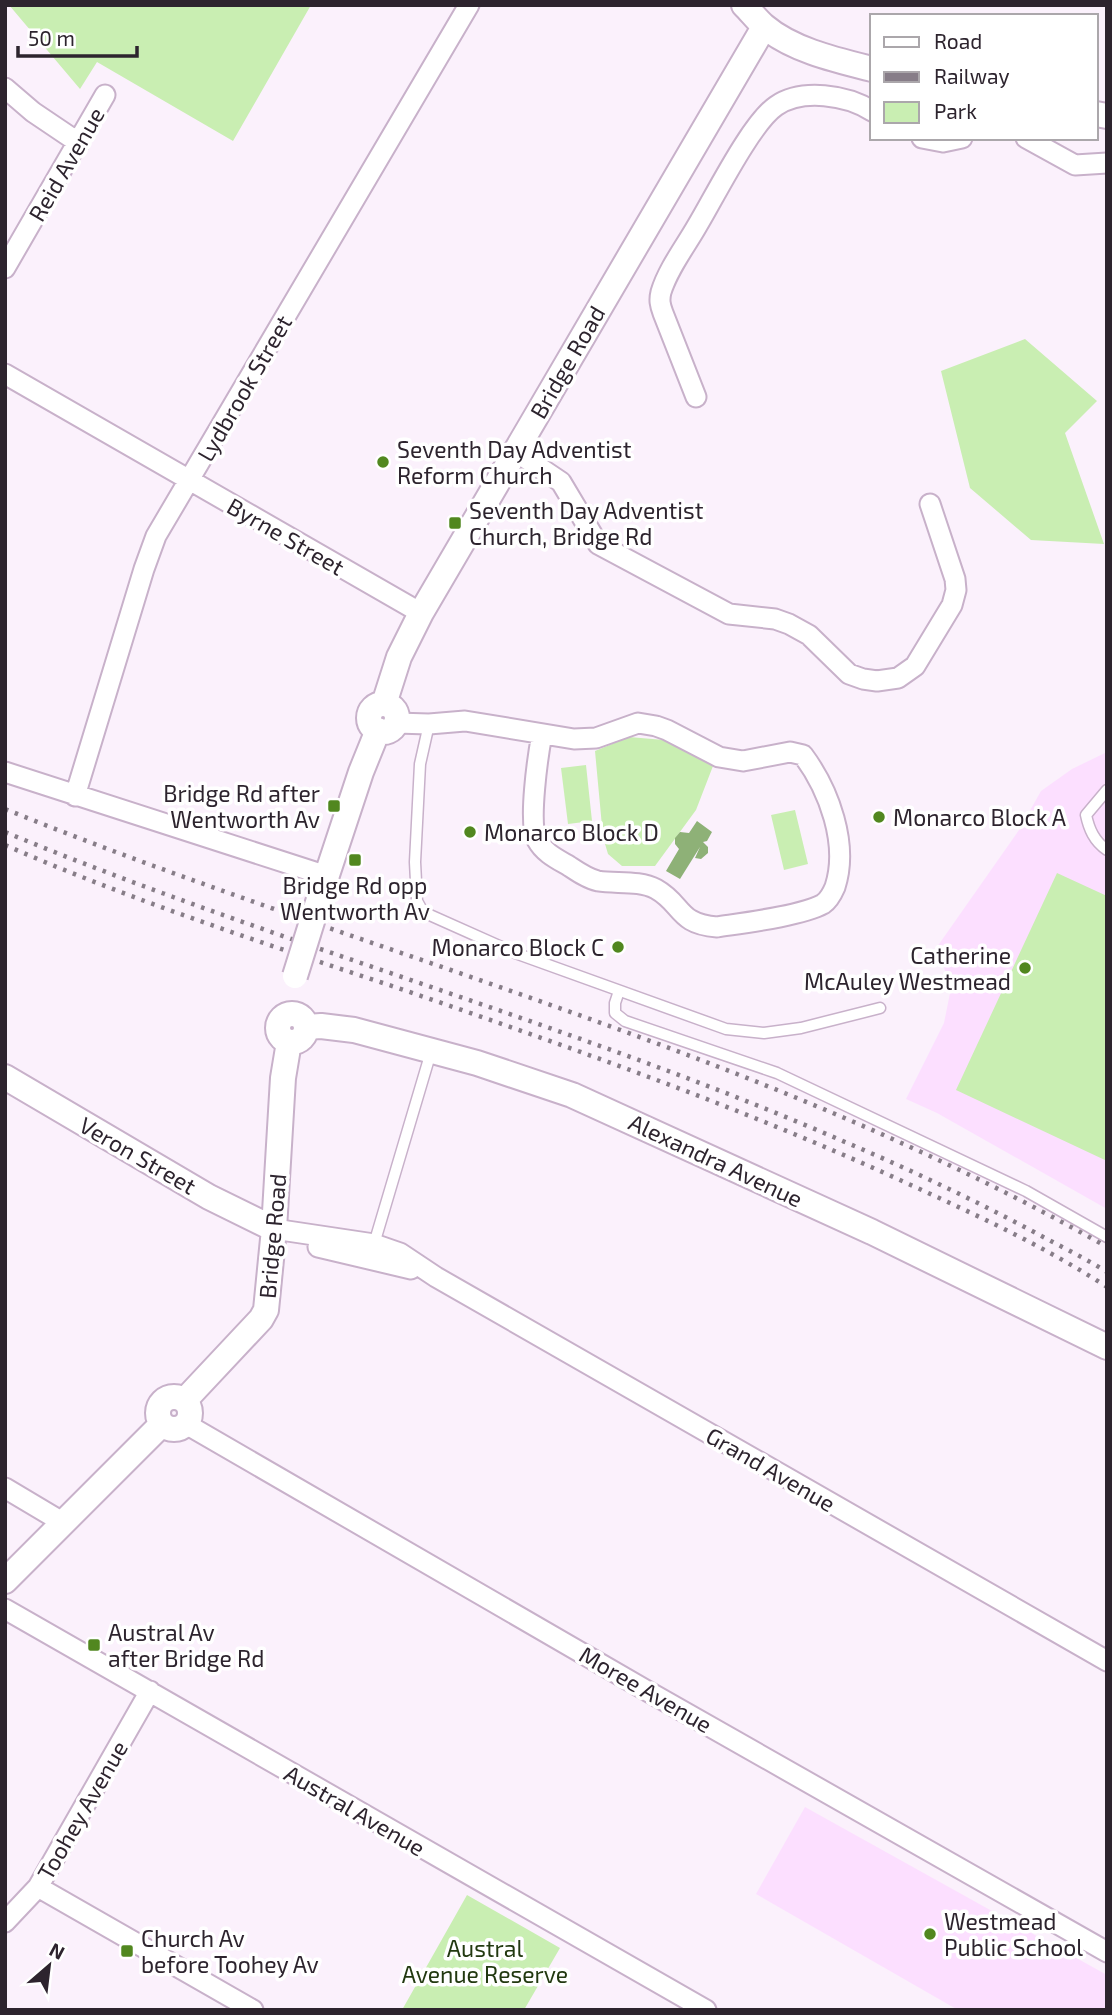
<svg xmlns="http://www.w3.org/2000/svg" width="1112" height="2015" font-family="'Exo 2',sans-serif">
<rect width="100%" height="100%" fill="#fbf1fc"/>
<path fill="#fcdfff" d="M1107,752V1209L937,1113L906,1099L944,1023L951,988L937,947L1019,830L1041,791L1072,769Z
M805,1807L1107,1975V2010H958L756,1894Z"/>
<path fill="#c9eeb2" d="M9,5H311L233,141L97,62L80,89Z
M1025,339L1097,401L1065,433L1104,544L1031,540L970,488L941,371Z
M629,737L664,740L713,766L696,810L655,866H622L608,854L603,837L595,751Z
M586,765L592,821L568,824L561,768Z
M795,810L808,864L784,870L771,815Z
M1057,873L1107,896V1161L956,1090Z
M467,1895L560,1948L524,2010H402Z"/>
<path fill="#8eb177" d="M697,821L712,832L707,841L703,842L708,847V853L701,859L695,858L700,847L680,879L666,871L679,849L675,844V838L680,832L689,833Z"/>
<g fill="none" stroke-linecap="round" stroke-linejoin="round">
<g stroke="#c8b1ca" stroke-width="13">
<path id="service" d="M429,724L420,764L415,862L417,901L423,912L515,953L726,1029L764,1033L801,1028L880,1008
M1107,790L1086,815C1089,829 1094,841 1107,850
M619,991L615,1003V1013L625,1021L777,1073L1026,1191L1107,1237
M374,1244L431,1052"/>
</g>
<g stroke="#c8b1ca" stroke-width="23">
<path id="minor" d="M5,88L33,112L79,143
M922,138L943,142L962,138
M1026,138L1075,165L1107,163
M5,268L105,95
M5,374L421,613
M696,397L663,313C660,305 659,300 661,292C668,269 685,247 697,226C714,198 751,123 776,106C802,88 847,95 872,111
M515,451L561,482L598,544L729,614L775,619L789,624L809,635L849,674L863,679L877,681L898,678L915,666L952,605L956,590L955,579L930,504
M396,723L429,724L465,721L574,739L596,738L638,723L656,726L667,730L719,757L743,761L790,752L803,755C829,790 849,844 835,887C832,894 829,900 823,904C801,916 743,923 717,927C677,924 683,904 656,889C639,880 616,884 598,881C588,879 578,872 569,866C557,859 544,853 537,840C528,823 538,755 542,734
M5,772L327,876
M75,796L144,569L156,536L469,5
M274,1229L374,1244L400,1253L436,1277L1107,1661
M318,1247L411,1269
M186,1424L649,1692L1107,1952
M5,1488L62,1522
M5,1609L706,2010
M38,1887L253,2010
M5,1922L38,1887L150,1691"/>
</g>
<g stroke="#c8b1ca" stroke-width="28">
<path id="tertiary" d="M744,5C751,12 757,20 764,26C792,50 836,60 872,69
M1096,114L1107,116
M384,704L399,657L421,613L764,27
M369 718a14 14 0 1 1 28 0a14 14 0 1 1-28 0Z
M319,899L361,772L378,730
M278 1028a14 14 0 1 1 28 0a14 14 0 1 1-28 0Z
M307,1027L321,1026L354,1030L477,1063L572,1095L872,1232L1107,1347
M5,1077L209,1197L274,1229
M158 1413a16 16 0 1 1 32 0a16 16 0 1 1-32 0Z
M185,1400L261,1319L266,1310L274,1229L283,1078L289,1042
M5,1581L162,1424"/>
</g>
<use href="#service" stroke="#fff" stroke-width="10"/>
<use href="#minor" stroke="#fff" stroke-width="19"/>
<use href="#tertiary" stroke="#fff" stroke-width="24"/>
<path stroke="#877d88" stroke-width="4.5" stroke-dasharray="3.5 7" stroke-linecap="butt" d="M5,809C372,957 761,1050 1107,1247
M5,832C281,946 571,1023 845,1142C909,1169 972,1199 1034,1232C1058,1245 1083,1257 1107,1272
M5,845C133,901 266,944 398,988C564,1045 729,1103 889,1175C963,1209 1038,1242 1107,1287"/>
<g stroke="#c8b1ca" stroke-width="28" stroke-linecap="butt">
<path id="tertiary-bridge" d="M295,976L319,899"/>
</g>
<use href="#tertiary-bridge" stroke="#fff" stroke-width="24"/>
</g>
<g fill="#51871f" stroke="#fff" stroke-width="2.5">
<circle cx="383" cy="462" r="7"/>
<rect x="448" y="516" width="14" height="14" rx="3.5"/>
<rect x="327" y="799" width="14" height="14" rx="3.5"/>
<circle cx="879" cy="817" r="7"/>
<circle cx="470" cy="832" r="7"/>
<rect x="348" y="853" width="14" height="14" rx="3.5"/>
<circle cx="618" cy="947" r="7"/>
<circle cx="1025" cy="968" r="7"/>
<rect x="87" y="1638" width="14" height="14" rx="3.5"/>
<circle cx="930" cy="1934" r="7"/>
<rect x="120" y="1944" width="14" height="14" rx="3.5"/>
</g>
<g text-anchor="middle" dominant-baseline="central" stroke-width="7" stroke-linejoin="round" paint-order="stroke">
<g font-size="23" fill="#2d242e" stroke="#fff">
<text transform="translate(66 164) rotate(-60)">Reid Avenue</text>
<text transform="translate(567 362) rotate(-60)">Bridge Road</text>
<text transform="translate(244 388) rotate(-60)">Lydbrook Street</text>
<text transform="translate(286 536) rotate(30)">Byrne Street</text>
<text transform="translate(138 1155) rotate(30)">Veron Street</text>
<text transform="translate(716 1160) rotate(25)">Alexandra Avenue</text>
<text transform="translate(272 1236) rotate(-85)">Bridge Road</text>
<text transform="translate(771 1469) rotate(30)">Grand Avenue</text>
<text transform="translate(646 1689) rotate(30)">Moree Avenue</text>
<text transform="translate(82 1810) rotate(-60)">Toohey Avenue</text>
<text transform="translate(355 1810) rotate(30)">Austral Avenue</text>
</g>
<g font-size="23" fill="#2d242e" stroke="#fff" text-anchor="start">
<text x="397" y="449">Seventh Day Adventist<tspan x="397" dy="26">Reform Church</tspan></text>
<text x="469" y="510">Seventh Day Adventist<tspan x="469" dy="26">Church, Bridge Rd</tspan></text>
<text x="320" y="793" text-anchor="end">Bridge Rd after<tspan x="320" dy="26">Wentworth Av</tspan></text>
<text x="893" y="817">Monarco Block A</text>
<text x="484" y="832">Monarco Block D</text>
<text x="355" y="885" text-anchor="middle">Bridge Rd opp<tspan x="355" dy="26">Wentworth Av</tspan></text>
<text x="604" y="947" text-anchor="end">Monarco Block C</text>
<text x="1011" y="955" text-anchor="end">Catherine<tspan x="1011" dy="26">McAuley Westmead</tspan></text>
<text x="108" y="1632">Austral Av<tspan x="108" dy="26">after Bridge Rd</tspan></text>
<text x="944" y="1921">Westmead<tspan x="944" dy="26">Public School</tspan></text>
<text x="141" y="1938">Church Av<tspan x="141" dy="26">before Toohey Av</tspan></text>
</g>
<g font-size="23" fill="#223910" stroke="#fff">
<text x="485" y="1948">Austral<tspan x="485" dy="26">Avenue Reserve</tspan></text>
</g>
</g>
<rect width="1112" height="2015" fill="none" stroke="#2d242e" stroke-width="14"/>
<rect x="870" y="14" width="228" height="126" fill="#ffffff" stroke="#aba7ab" stroke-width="2"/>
<rect x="884" y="37" width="35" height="10" fill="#ffffff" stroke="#aba7ab" stroke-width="2"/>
<text x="934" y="49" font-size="21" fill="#2d242e">Road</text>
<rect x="884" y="72" width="35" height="10" fill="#877d88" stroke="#aba7ab" stroke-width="2"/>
<text x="934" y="84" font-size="21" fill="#2d242e">Railway</text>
<rect x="884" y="102" width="35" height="21" fill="#c9eeb2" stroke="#aba7ab" stroke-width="2"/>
<text x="934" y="119" font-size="21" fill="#2d242e">Park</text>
<g transform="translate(49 1966) rotate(28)" stroke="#ffffff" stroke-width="5" paint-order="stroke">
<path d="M0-5L12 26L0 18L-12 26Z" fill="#2d242e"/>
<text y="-10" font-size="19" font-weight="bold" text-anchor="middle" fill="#2d242e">N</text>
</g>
<path d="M18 46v10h119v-10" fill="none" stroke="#2d242e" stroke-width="3.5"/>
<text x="28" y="46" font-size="21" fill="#2d242e" stroke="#ffffff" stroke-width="5" paint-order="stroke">50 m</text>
</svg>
